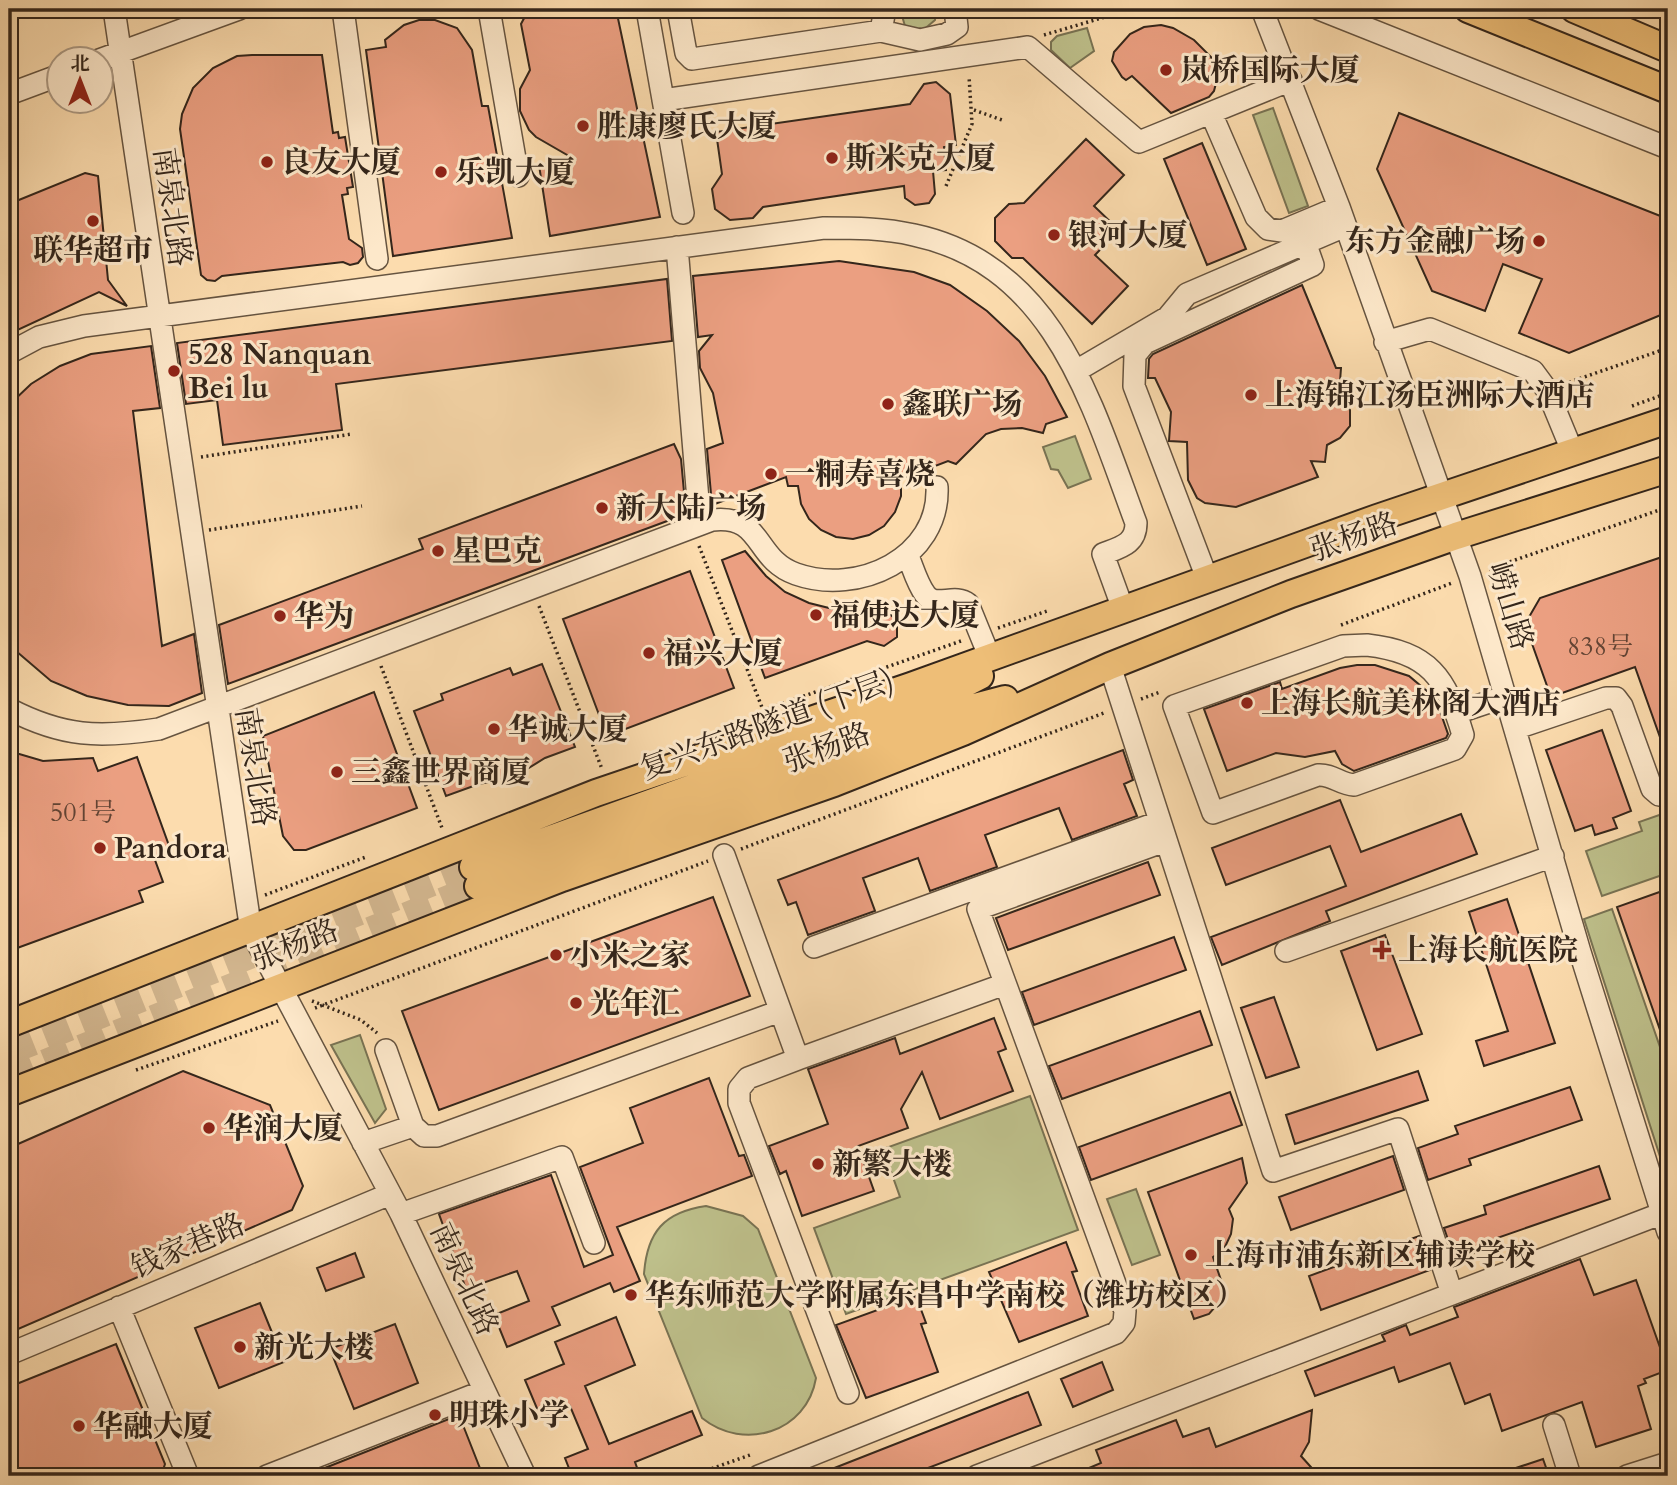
<svg xmlns="http://www.w3.org/2000/svg" width="1677" height="1485" font-family="Cardo,'Noto Serif SC',serif">
<rect width="100%" height="100%" fill="#fcdcae"/>
<filter id="stains"><feTurbulence type="fractalNoise" baseFrequency=".00286" numOctaves="4"/><feColorMatrix values="0 0 0 0 .2 0 0 0 0 .09 0 0 0 0 .02 0 0 0 .5 -.17"/></filter>
<radialGradient id="worn" r=".72"><stop offset=".6" stop-color="#630" stop-opacity="0"/><stop offset="1" stop-color="#630" stop-opacity=".3"/></radialGradient>
<path fill="#bec08b" stroke="#797353" stroke-width="2" d="M900,9H936L935,20L921,32L905,26Z
M1087,28L1094,51L1070,68L1051,50V42L1057,36Z
M1273,108L1308,206L1289,213L1253,115Z
M1075,436L1091,479L1068,488L1058,470L1051,469L1043,447Z
M1668,812V873L1602,896L1586,851L1642,831L1639,822Z
M1612,909L1668,1070V1168L1664,1169L1584,919Z
M360,1035L386,1109L375,1123L331,1045Z
M1030,1096L1078,1230L846,1314L814,1228L900,1197L883,1149Z
M1136,1189L1160,1255L1132,1265L1107,1199Z
M706,1206L743,1216L758,1229L816,1378C807,1432 744,1452 702,1418L644,1274C647,1232 664,1212 706,1206Z"/>
<path fill="#eb9f81" stroke="#34261b" stroke-width="2" d="M529,9H616L660,217L550,236L539,165L574,159L536,137L529,130L520,111V89L530,70L521,24Z
M419,20H435L457,28L472,50L482,106H488L512,238L393,256L366,50L386,47L385,40L404,25Z
M1161,25L1173,28L1194,40L1211,57L1218,75L1214,91L1209,97L1171,113L1132,76L1126,80L1122,77L1112,61L1114,52L1130,34L1144,27Z
M252,55H322L333,133L338,132L339,138L345,137L353,187L347,188L348,194L342,195L349,239L362,248L363,257L358,263L350,265L343,262L222,276L215,281L207,280L201,275L180,129L182,114L193,88L213,68L237,56Z
M936,82L950,94L956,145L944,147L946,170L933,171L935,194L929,203L915,205L905,198L904,186L763,207L753,218L730,220L715,209L712,189L722,174L716,132L910,104L924,84Z
M1399,113L1668,219V312L1569,353L1519,333L1542,279L1503,264L1485,311L1432,291L1377,169Z
M1086,139L1124,175L1094,206L1119,230L1095,255L1128,286L1092,324L1023,258H1012L995,241V218L1009,204L1024,203Z
M1202,143L1246,249L1207,265L1164,159Z
M85,173L98,176L108,280L127,306L99,292L9,334V204Z
M839,261L914,272L950,285L987,311L1019,341L1045,376L1067,417L1046,424L1043,433L1022,428L1001,429L986,434L956,464L948,461L901,479V496L895,512L884,526L869,535L853,539L836,537L821,530L809,519L801,504L798,486H788L786,477L712,505L707,449L723,443L713,393L700,368L699,351L712,335L698,337L693,276Z
M667,279L672,341L336,384L342,430L223,445L217,400L186,404L177,343Z
M1302,285L1336,368H1341L1339,395L1350,410V426L1340,438L1327,445L1325,462L1311,461L1318,477L1236,507L1205,503L1197,498L1188,480L1187,442L1169,441L1171,412L1155,378H1148L1149,359L1153,354Z
M151,346L160,408L133,411L162,646L194,634L202,693L169,706L128,705L87,696L51,681L9,645V405L31,384L60,366L91,354Z
M674,444L681,459L686,514L228,684L219,625L423,549L419,539Z
M745,551L766,576L785,592L809,603L837,610L888,613L897,620V637L884,646L867,641L765,678L722,560Z
M1668,555V753L1666,754L1635,667L1551,697L1525,624L1540,598Z
M690,571L734,688L607,736L563,619Z
M542,664L575,747L545,758L514,777L479,784L446,796L414,711L443,700L441,694L510,668L513,675Z
M1357,665H1375L1409,676L1428,692L1441,714L1448,734L1446,738L1354,771L1342,764L1335,751L1305,757L1276,753L1227,771L1204,709L1280,682L1282,689L1340,668Z
M374,692L417,808L306,850H294L283,836L263,736Z
M1602,730L1631,811L1613,818L1617,828L1595,835L1592,825L1575,831L1546,750Z
M1123,750L1133,780L1124,784L1137,816L1072,840L1059,808L985,835L997,867L930,891L918,858L863,878L875,911L808,935L796,902L788,905L778,880Z
M9,751L43,761L93,758L98,771L137,757L172,854L155,860L163,882L139,891L143,902L9,951Z
M1340,800L1361,852L1461,814L1477,854L1326,911L1330,921L1222,965L1211,937L1346,886L1330,846L1226,885L1212,848Z
M1148,862L1160,895L1008,950L996,918Z
M1668,889V1046L1666,1047L1617,907Z
M713,897L750,996L439,1110L402,1011Z
M1507,899L1555,1043L1484,1066L1476,1041L1508,1031L1469,912Z
M1385,935L1422,1034L1377,1050L1341,951Z
M1174,937L1186,970L1034,1025L1022,992Z
M1274,997L1299,1067L1266,1078L1241,1008Z
M1200,1011L1212,1045L1062,1099L1049,1066Z
M994,1018L1006,1049L998,1052L1013,1091L940,1119L922,1072L901,1109L908,1128L858,1146L874,1191L802,1216L786,1171L780,1174L769,1146L828,1124L808,1069L895,1038L900,1054Z
M183,1071L270,1105L303,1186L292,1210L9,1333V1148Z
M1418,1071L1428,1100L1295,1144L1286,1115Z
M709,1078L739,1156L744,1155L752,1176L617,1227L640,1281L614,1292L610,1283L552,1307L560,1325L507,1347L494,1315L529,1301L517,1271L466,1289L439,1214L551,1175L584,1267L613,1255L580,1167L643,1143L630,1108Z
M1570,1087L1582,1120L1469,1159L1471,1165L1428,1180L1418,1148L1458,1134L1455,1126Z
M1230,1092L1242,1125L1091,1180L1079,1147Z
M1393,1156L1404,1190L1291,1230L1279,1197Z
M1242,1158L1247,1183L1229,1209L1233,1219L1231,1234L1224,1249L1213,1257L1222,1283L1221,1300L1209,1314L1194,1319L1148,1192Z
M1599,1166L1610,1199L1497,1238L1500,1244L1455,1260L1444,1228L1486,1214L1484,1206Z
M1419,1236L1430,1270L1321,1310L1309,1276Z
M1066,1242L1077,1271L1072,1272L1088,1316L1019,1342L989,1272Z
M355,1253L364,1277L326,1291L317,1268Z
M1580,1259L1594,1295L1636,1280L1668,1370L1644,1379L1646,1383L1638,1386L1651,1429L1596,1447L1582,1402L1502,1431L1490,1394L1465,1404L1450,1363L1399,1382L1394,1367L1315,1396L1305,1371L1385,1341L1382,1335L1406,1325L1410,1335L1458,1317L1454,1307Z
M916,1296L926,1323L921,1324L938,1372L866,1398L836,1325Z
M260,1303L284,1362L219,1388L195,1328Z
M616,1317L635,1365L585,1386L609,1444L692,1411L702,1435L635,1462L640,1476H572L565,1458L588,1449L570,1406L541,1418L525,1380L564,1364L555,1342Z
M395,1324L418,1383L354,1409L330,1349Z
M116,1344L165,1464L161,1476H9V1387Z
M1102,1362L1113,1390L1073,1407L1061,1379Z
M1028,1392L1041,1425L907,1476H814Z
M1312,1410L1309,1442L1301,1456L1319,1476H1070L1101,1463L1096,1450L1176,1420L1183,1437L1209,1428L1216,1447Z
M459,1415L483,1476H307V1475Z
M1543,1459L1549,1476H1502L1501,1473Z"/>
<g fill="none" stroke-linecap="round" stroke-linejoin="round">
<path stroke="#d4b891" stroke-width="26" stroke-dasharray="26 13" stroke-linecap="butt" d="M9,1052L473,867
M9,1077L478,886"/>
<g stroke="#665440" stroke-width="24">
<path id="minor" d="M114,9L251,931L401,1214L525,1476
M343,9L377,259
M489,9L518,176
M647,9L683,213
M678,9L686,53L692,59L881,31L920,40L947,34L957,27L955,9
M1262,9L1339,207L1470,576L1580,952L1668,1232
M1319,9L1668,148
M881,31L885,9
M99,60L239,9
M9,94L60,75
M663,100L1028,47L1139,142L1291,80
M1211,113L1256,217L1268,229L1282,231L1339,207
M677,247L700,524
M1385,342L1430,329L1533,371L1547,390L1573,453
M9,353L39,337L84,326L824,228C854,228 884,228 914,235C1055,265 1092,405 1136,523C1136,544 1121,547 1103,554L1123,609
M1076,371L1168,317L1187,294L1345,226
M908,556C913,568 917,583 925,594C935,609 954,593 968,604L990,658
M1207,578L1134,386L1135,355L1145,343L1313,265L1305,242
M1367,645C1429,652 1446,677 1463,735L1455,749L1354,785C1340,784 1332,774 1318,775L1213,813L1174,706L1343,646Z
M1110,666L1273,1171L1398,1129L1452,1294
M9,709C63,737 99,738 159,729L712,520C764,514 753,559 796,574C858,596 940,558 937,487
M1456,713L1507,696
M1517,728L1606,698H1616L1622,706L1652,789L1659,795L1668,794
M724,855L798,1059L1005,984
M814,947L1159,822
M1286,951L1553,856
M386,1050L413,1126
M798,1059L748,1078L739,1089V1103L848,1393
M363,1143L413,1126L424,1136H437L780,1011
M401,1214L562,1157L594,1243
M119,1307L188,1476
M9,1354L390,1194
M1554,1425L1570,1476
M267,1476L484,1391
M759,1476L1116,1333L1124,1323L1125,1311L978,909L1165,841
M977,1476L1668,1211
M1627,1476L1668,1463"/>
</g>
<g stroke="#34261b" stroke-width="30">
<path id="major" d="M1468,9L1668,90
M1574,9L1668,49
M473,867L927,703L980,676
M478,886L818,766L952,713L1005,699
M9,1024L596,793L911,686L1377,518L1668,420
M9,1093L562,878L834,783L963,732L1110,666L1291,594L1456,536L1668,469"/>
</g>
<path stroke="#34261b" stroke-width="3.5" stroke-dasharray="2 3.5" stroke-linecap="butt" d="M1044,35L1132,9
M974,110L1002,120
M946,186L972,124L969,76
M1564,384L1668,348
M1632,406L1668,393
M201,457L352,434
M209,530L362,506
M699,546L763,710
M1489,569L1668,507
M539,606L602,769
M1341,625L1452,583
M998,628L1050,610
M381,666L442,828
M1141,699L1160,692
M767,709L961,641
M741,849L1104,713
M265,895L366,857
M312,1001L361,1020L377,1033
M315,1008L708,861
M136,1070L278,1021
M691,1476L750,1455L751,1458"/>
<use href="#minor" stroke="#fde8ca" stroke-width="21"/>
<use href="#major" stroke="#eebe77" stroke-width="26"/>
</g>
<g fill="#8f2418" stroke="#fde8ca" stroke-width="2.5">
<circle cx="1166" cy="70" r="7"/>
<circle cx="583" cy="126" r="7"/>
<circle cx="832" cy="158" r="7"/>
<circle cx="267" cy="162" r="7"/>
<circle cx="441" cy="172" r="7"/>
<circle cx="93" cy="221" r="7"/>
<circle cx="1054" cy="235" r="7"/>
<circle cx="1539" cy="241" r="7"/>
<circle cx="174" cy="371" r="7"/>
<circle cx="1251" cy="395" r="7"/>
<circle cx="888" cy="404" r="7"/>
<circle cx="771" cy="474" r="7"/>
<circle cx="602" cy="508" r="7"/>
<circle cx="438" cy="551" r="7"/>
<circle cx="816" cy="615" r="7"/>
<circle cx="280" cy="616" r="7"/>
<circle cx="649" cy="653" r="7"/>
<circle cx="1247" cy="703" r="7"/>
<circle cx="494" cy="729" r="7"/>
<circle cx="337" cy="772" r="7"/>
<circle cx="100" cy="848" r="7"/>
<path d="M1378.5 939.5h7v7h7v7h-7v7h-7v-7h-7v-7h7z"/>
<circle cx="556" cy="955" r="7"/>
<circle cx="576" cy="1003" r="7"/>
<circle cx="209" cy="1128" r="7"/>
<circle cx="818" cy="1164" r="7"/>
<circle cx="1191" cy="1255" r="7"/>
<circle cx="631" cy="1295" r="7"/>
<circle cx="240" cy="1347" r="7"/>
<circle cx="435" cy="1415" r="7"/>
<circle cx="79" cy="1426" r="7"/>
</g>
<g text-anchor="middle" dominant-baseline="central" stroke-width="6" stroke-linejoin="round" paint-order="stroke">
<g font-size="26" fill="#624434">
<text x="1600" y="646">838号</text>
<text x="83" y="812">501号</text>
</g>
<g font-size="30" font-weight="bold" fill="#34261b" stroke="#fde8ca" text-anchor="start">
<text x="1180" y="70">岚桥国际大厦</text>
<text x="597" y="126">胜康廖氏大厦</text>
<text x="846" y="158">斯米克大厦</text>
<text x="281" y="162">良友大厦</text>
<text x="455" y="172">乐凯大厦</text>
<text x="1068" y="235">银河大厦</text>
<text x="1525" y="241" text-anchor="end">东方金融广场</text>
<text x="93" y="250" text-anchor="middle">联华超市</text>
<text x="188" y="354">528 Nanquan<tspan x="188" dy="34">Bei lu</tspan></text>
<text x="1265" y="395">上海锦江汤臣洲际大酒店</text>
<text x="902" y="404">鑫联广场</text>
<text x="785" y="474">一粡寿喜烧</text>
<text x="616" y="508">新大陆广场</text>
<text x="452" y="551">星巴克</text>
<text x="830" y="615">福使达大厦</text>
<text x="294" y="616">华为</text>
<text x="663" y="653">福兴大厦</text>
<text x="1261" y="703">上海长航美林阁大酒店</text>
<text x="508" y="729">华诚大厦</text>
<text x="351" y="772">三鑫世界商厦</text>
<text x="114" y="848">Pandora</text>
<text x="1398" y="950">上海长航医院</text>
<text x="570" y="955">小米之家</text>
<text x="590" y="1003">光年汇</text>
<text x="223" y="1128">华润大厦</text>
<text x="832" y="1164">新繁大楼</text>
<text x="1205" y="1255">上海市浦东新区辅读学校</text>
<text x="645" y="1295">华东师范大学附属东昌中学南校（潍坊校区）</text>
<text x="254" y="1347">新光大楼</text>
<text x="449" y="1415">明珠小学</text>
<text x="93" y="1426">华融大厦</text>
</g>
<g font-size="30" fill="#34261b" stroke="#fde8ca">
<text transform="translate(172 207) rotate(82)">南泉北路</text>
<text transform="translate(1354 537) rotate(-19)">张杨路</text>
<text transform="translate(1510 606) rotate(73)">崂山路</text>
<text transform="translate(767 725) rotate(-20)">复兴东路隧道 (下层)</text>
<text transform="translate(827 748) rotate(-20)">张杨路</text>
<text transform="translate(255 767) rotate(81)">南泉北路</text>
<text transform="translate(295 945) rotate(-21)">张杨路</text>
<text transform="translate(188 1246) rotate(-23)">钱家巷路</text>
<text transform="translate(464 1279) rotate(65)">南泉北路</text>
</g>
</g>
<rect width="1677" height="1485" fill="none" stroke="#fcdcae" stroke-width="35"/>
<rect x="10" y="10" width="1656" height="1464" fill="none" stroke="#34261b" stroke-width="3.5"/>
<rect x="18" y="18" width="1642" height="1450" fill="none" stroke="#34261b" stroke-width="2"/>
<g transform="translate(80 80)"><circle r="33" fill="#fde8ca" stroke="#ad9a84" stroke-width="2"/>
<path d="M0-5L12 26L0 18L-12 26Z" fill="#8f2418"/>
<text y="-10" font-size="19" font-weight="bold" text-anchor="middle" fill="#34261b">北</text>
</g>
<rect width="100%" height="100%" filter="url(#stains)"/>
<rect width="100%" height="100%" fill="url(#worn)"/>
</svg>
